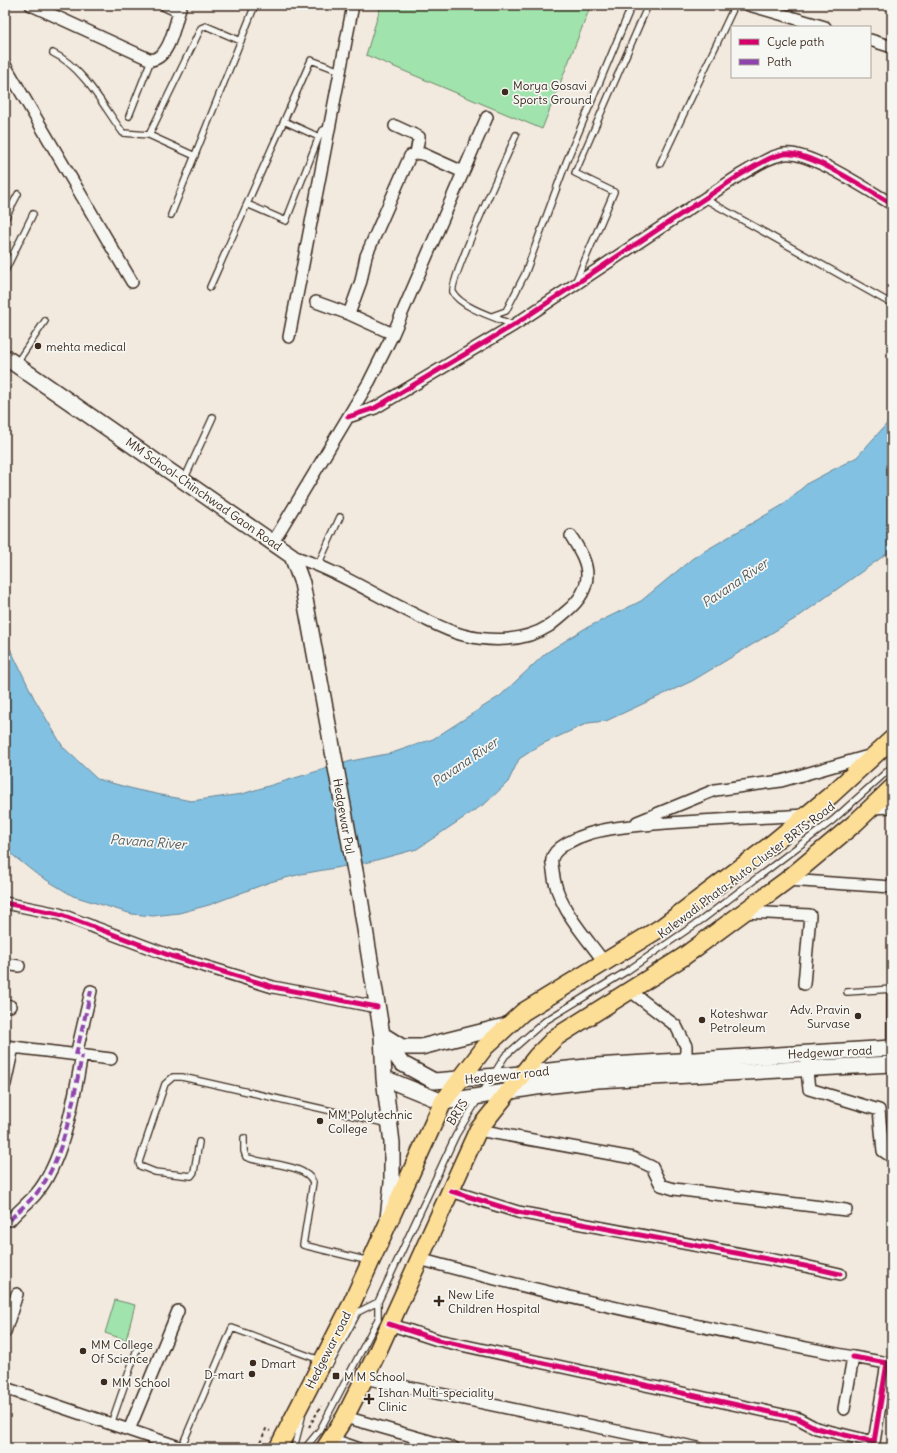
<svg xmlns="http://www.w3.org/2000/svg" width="897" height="1453" font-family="Delius,sans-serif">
<rect width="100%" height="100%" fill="#f2e9df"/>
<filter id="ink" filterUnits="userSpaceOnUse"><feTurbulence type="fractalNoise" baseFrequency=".025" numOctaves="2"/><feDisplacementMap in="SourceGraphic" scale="8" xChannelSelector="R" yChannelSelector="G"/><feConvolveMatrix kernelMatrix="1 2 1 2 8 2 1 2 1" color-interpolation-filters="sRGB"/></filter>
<g filter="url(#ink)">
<path fill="#a0e3ad" stroke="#6e8666" d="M381,5H591L542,129L366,55Z
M115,1300L135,1305L126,1340L105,1333Z"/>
<path fill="#82c1e2" stroke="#668594" d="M892,418V550L798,617L692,681L606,721L588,723L542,744L519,759L508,782L487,802L417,849L369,862L301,874L270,882L209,905L179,913L153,916L132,914L73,896L35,873L5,849V638L34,698L63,747L97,779L137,790L191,801L242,794L351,761L392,753L433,739L500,696L546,653L584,629L641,601L693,558L781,506L808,483L857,457Z"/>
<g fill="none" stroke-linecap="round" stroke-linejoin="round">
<g stroke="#3b2a1e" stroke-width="8">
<path id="lane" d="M53,53C83,67 104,107 123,133L149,135L201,28L206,26L241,41
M129,116L151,60
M284,121L319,137
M149,135L195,156
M660,164L735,5
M705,199L892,304
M247,204L286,221L318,139L323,130L329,128
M171,215L255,5
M5,219L18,194
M5,271L33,214
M575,283L614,192L575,173L648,5
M210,287L311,60L340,71
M492,316L506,311L525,274L567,160L632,5
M514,325C499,319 459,307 453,292C449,280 508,155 516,135
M16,364L45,321
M184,480L213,417
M318,565L340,517
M890,990V1048
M847,992L892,989
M244,1138V1151L246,1157C264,1165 305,1163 313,1182L303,1245L369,1261
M199,1142L194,1172L191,1176L155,1172L140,1166L139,1162L165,1084L173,1077H182L389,1124
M330,1364L358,1312L378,1302
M111,1424L138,1346
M181,1448L232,1328L320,1360
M294,1448L302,1417
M305,1448L320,1430L378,1319V1302L456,1135L505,1056L545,1021L627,971L703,919L833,820L892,767"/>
</g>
<g stroke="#3b2a1e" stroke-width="14">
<path id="street" d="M31,5L151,60C171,58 175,21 181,5
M165,5L178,11
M749,5L825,27
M870,40L892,47
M5,65L132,282
M395,126L419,137L416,153
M316,302L349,314L393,334
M349,314L361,281L366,256L410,156L416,153L423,154L463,172
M289,337L353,5
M348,417L375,408L514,325L740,175C754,167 768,157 784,154C809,150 869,191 892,204
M273,542L369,382L393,334L487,117
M292,556C337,570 376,596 418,616C433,623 447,631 463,635C490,642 524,642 549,626C555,622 561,616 567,611C579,601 587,590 587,575C587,560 578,548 571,536
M871,808L892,807
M637,822L715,790L781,781L872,755
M787,880L892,887
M5,903L59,914L171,956L273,987L377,1007
M744,912L810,915L804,984
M604,962C584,934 556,906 553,871C553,868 551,862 552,859C554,847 578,837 588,834C609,827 633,826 654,824C705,820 756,818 806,815
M5,964L19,966
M629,990L676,1026L686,1046V1068
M5,1005L10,1006
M5,1046L111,1059
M76,1055L91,991
M806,1063L809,1089L879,1110L883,1151L892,1157
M5,1084L13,1047
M478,1130L633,1158L652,1167L661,1185L674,1189L846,1210
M451,1191L518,1212L805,1266L840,1274
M10,1220C18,1211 28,1203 36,1194C64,1161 74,1097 82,1055
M419,1259C562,1298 707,1329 853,1357L844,1409
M389,1324L438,1340L797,1418L816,1428L874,1442L887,1363L853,1357
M5,1332L17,1294
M364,1378L698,1448
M5,1388L182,1448
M345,1417L454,1448
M129,1430L178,1311
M330,1439L357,1448"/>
</g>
<g stroke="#3b2a1e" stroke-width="18">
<path id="secondary" d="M5,357L292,556L302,583L360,898L382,1035L384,1078L392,1143V1183L388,1218
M382,1035L401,1063L434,1081L521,1074L596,1066L892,1048
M386,1037L402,1047H421L509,1025
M384,1078L443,1102L536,1087L597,1080L892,1064"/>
</g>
<g stroke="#3b2a1e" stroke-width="20">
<path id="primary" d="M278,1448L350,1307L443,1102L485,1047L523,1012L662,927L768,847L831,795L892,739
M325,1448L345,1417L376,1355L478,1130L537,1056L556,1037L683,957L787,880L855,823L892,788"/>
</g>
<path stroke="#3b2a1e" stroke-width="2" stroke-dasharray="3 3" stroke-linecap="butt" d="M309,1427L321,1406
M258,1448L266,1429L270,1431"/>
<use href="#lane" stroke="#f6f6f2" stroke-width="5.5"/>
<use href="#street" stroke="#f6f6f2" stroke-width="11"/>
<use href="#secondary" stroke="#f6f6f2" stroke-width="15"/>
<use href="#primary" stroke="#fdde96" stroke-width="17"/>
<path stroke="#8e44ad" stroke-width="4" stroke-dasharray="8 4" stroke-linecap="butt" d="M76,1055L91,991
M10,1220C18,1211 28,1203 36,1194C64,1161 74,1097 82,1055"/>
<g stroke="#f6f6f2" stroke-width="8">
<path id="cycleway" d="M348,417L375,408L514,325L740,175C754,167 768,157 784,154C809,150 869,191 892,204
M5,903L59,914L171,956L273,987L377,1007
M451,1191L518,1212L805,1266L840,1274
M389,1324L438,1340L797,1418L816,1428L874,1442L887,1363L853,1357"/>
</g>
<use href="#cycleway" stroke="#d6006c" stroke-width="5"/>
</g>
</g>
<g fill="#3b2a1e" stroke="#f6f6f2" stroke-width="1.5">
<circle cx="505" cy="92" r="4"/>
<circle cx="38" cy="346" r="4"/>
<circle cx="858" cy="1016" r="4"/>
<circle cx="702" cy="1020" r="4"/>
<circle cx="320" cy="1121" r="4"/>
<path d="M437 1295h4v4h4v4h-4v4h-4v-4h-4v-4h4z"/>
<circle cx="83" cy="1351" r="4"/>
<circle cx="253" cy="1363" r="4"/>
<circle cx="252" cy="1374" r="4"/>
<rect x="332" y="1372" width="8" height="8" rx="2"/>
<circle cx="104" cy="1382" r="4"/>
<path d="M367 1393h4v4h4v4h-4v4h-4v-4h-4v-4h4z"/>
</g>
<g text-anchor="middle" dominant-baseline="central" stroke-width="3.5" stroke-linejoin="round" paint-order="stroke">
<g font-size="12" fill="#3b2a1e" stroke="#f6f6f2" text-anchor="start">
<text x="513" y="85">Morya Gosavi<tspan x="513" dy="14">Sports Ground</tspan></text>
<text x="46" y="346">mehta medical</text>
<text x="850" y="1009" text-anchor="end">Adv. Pravin<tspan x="850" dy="14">Survase</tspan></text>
<text x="710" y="1013">Koteshwar<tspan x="710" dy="14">Petroleum</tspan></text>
<text x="328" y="1114">MM Polytechnic<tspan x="328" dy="14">College</tspan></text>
<text x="448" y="1294">New Life<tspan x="448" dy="14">Children Hospital</tspan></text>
<text x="91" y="1344">MM College<tspan x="91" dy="14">Of Science</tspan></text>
<text x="261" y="1363">Dmart</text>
<text x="244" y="1374" text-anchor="end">D-mart</text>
<text x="344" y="1376">M M School</text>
<text x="112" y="1382">MM School</text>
<text x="378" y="1392">Ishan Multi-speciality<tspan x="378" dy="14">Clinic</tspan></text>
</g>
<g font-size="12" fill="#3b2a1e" stroke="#f6f6f2">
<text transform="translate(204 494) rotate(35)">MM School-Chinchwad Gaon Road</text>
<text transform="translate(344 816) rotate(80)">Hedgewar Pul</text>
<text transform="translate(746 870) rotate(-37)">Kalewadi Phata-Auto Cluster BRTS Road</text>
<text transform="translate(830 1052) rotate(-3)">Hedgewar road</text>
<text transform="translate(507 1075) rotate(-6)">Hedgewar road</text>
<text transform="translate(457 1112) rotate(-58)">BRTS</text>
<text transform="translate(328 1350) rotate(-63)">Hedgewar road</text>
</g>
<g font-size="13" font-style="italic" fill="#505759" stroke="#f6f6f2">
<text transform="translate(735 583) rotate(-34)">Pavana River</text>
<text transform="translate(465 762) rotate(-34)">Pavana River</text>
<text transform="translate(148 842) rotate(4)">Pavana River</text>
</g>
</g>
<rect width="897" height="1453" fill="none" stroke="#f6f6f2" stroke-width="20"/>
<rect x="10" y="10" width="877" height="1433" fill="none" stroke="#3b2a1e" stroke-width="1.5" filter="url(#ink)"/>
<rect x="731" y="26" width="140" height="52" fill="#f6f6f2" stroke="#aba49d"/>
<rect x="739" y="39" width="20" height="6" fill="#d6006c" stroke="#aba49d"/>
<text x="767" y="46" font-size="12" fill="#3b2a1e">Cycle path</text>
<rect x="739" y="59" width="20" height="6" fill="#8e44ad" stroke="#aba49d"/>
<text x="767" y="66" font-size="12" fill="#3b2a1e">Path</text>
</svg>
